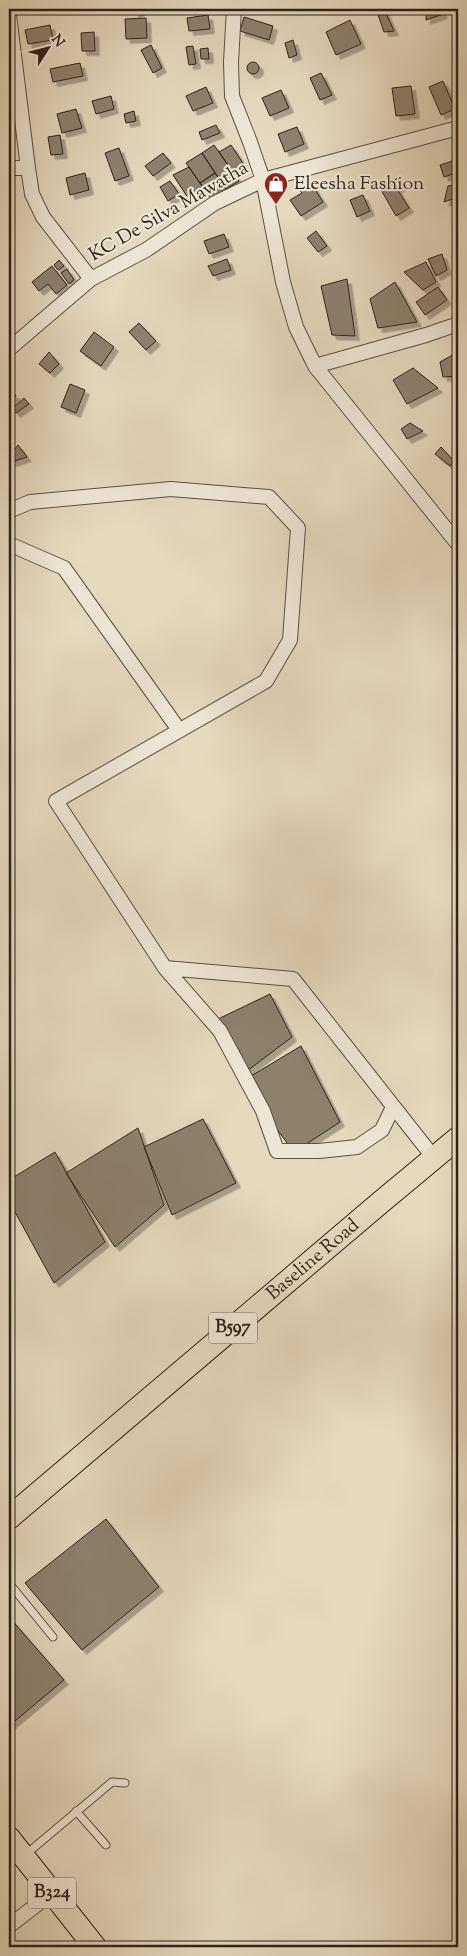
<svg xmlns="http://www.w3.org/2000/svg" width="467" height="1956" font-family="'Sorts Mill Goudy',serif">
<defs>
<filter id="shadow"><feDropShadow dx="4.5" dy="4.5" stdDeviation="0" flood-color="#0004"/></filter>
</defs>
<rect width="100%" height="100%" fill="#e5d9be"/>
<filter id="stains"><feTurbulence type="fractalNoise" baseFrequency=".004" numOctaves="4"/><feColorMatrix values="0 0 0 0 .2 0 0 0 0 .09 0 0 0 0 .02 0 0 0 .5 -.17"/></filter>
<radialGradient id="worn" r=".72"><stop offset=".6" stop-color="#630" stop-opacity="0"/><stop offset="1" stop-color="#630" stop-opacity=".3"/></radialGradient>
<path fill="#8d816e" stroke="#2d2217" filter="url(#shadow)" d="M132,9H143L135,14Z
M376,9H384L394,31L384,32Z
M426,9H441L443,14L426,20Z
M208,15L210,29L189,31L187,18Z
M244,17L273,26L269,40L240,31Z
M146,18L147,38L126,39L125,19Z
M350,20L361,44L336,55L326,32Z
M50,25L53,40L28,44L25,30Z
M94,32L95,51H82L81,33Z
M293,40L297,55L289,58L285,43Z
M151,45L162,68L153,73L141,50Z
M193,46L196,64L189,65L186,47Z
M208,48L209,59H201L200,49Z
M247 68a6 6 0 1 1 12 0a6 6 0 1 1-12 0Z
M80,63L83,76L53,82L50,69Z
M321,73L332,95L320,100L310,78Z
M443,81L455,109L441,115L429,87Z
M411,86L415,114L396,116L392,88Z
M206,87L213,103L193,111L186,96Z
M281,90L289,108L270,116L262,98Z
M111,96L114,109L96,114L92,101Z
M9,109L12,123H9Z
M76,109L82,128L62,133L57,114Z
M134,111L136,121L126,123L124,114Z
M216,125L220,133L202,140L199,132Z
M297,127L304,144L285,152L278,134Z
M60,135L63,154L51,155L48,137Z
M214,145L239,181L226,189L202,153Z
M231,145L244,165L233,172L219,152Z
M119,148L129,176L115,181L105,153Z
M163,153L171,163L153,176L145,166Z
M202,153L215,173L200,183L186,163Z
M456,160L458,172L444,177L440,165Z
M189,167L204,189L188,198L173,175Z
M85,173L89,190L70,195L66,178Z
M215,173L226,189L210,198L200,183Z
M398,178L403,185L397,189L409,208L396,216L380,188Z
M170,181L179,194L168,201L160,187Z
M311,183L323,202L301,216L290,200L302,193L299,190Z
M458,184V197L444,202L448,186Z
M363,195L370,211L357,217L350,200Z
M316,231L327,246L318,252L307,238Z
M224,234L229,247L209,254L204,241Z
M442,254L447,270L436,276L428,259Z
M227,259L231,270L213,276L208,266Z
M59,260L64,266L58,270L54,265Z
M426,262L436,282L423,290L404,272Z
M52,266L67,285L56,294L48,284L39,291L32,282Z
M67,269L74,280L69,284L61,273Z
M347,279L355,336L332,335L321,286Z
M395,282L417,322L378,328L370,299Z
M438,287L447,300L425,315L416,302Z
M139,323L156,341L146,350L129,332Z
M94,332L114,347L101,366L80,351Z
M49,352L59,364L50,373L39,364Z
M458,352V376L443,377L440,362Z
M413,368L438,388L407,404L393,380Z
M70,384L85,390L76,413L61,407Z
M9,392L16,395L9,409Z
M24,398L29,404L16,413L12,409Z
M410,423L423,431L407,439L401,429Z
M18,445L27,457L9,463V456Z
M441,447L454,461L450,466L435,454Z
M270,994L292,1037L247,1071L214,1021Z
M301,1046L340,1122L294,1152L241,1082Z
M203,1119L236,1183L172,1215L144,1147Z
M138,1128L164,1205L115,1247L66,1173Z
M55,1152L105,1242L54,1283L9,1201V1180Z
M106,1519L159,1587L82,1650L25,1583Z
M9,1617L64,1680L9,1726Z"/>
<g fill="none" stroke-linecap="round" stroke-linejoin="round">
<g stroke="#5b5041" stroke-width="9">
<path id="service" d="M9,1583L53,1637
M76,1811L106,1845
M25,1855L112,1782L125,1783"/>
</g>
<g stroke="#5b5041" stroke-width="16">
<path id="minor" d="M234,9L231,62L232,96L250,142L263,180L283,282L296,327L315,366L458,544
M9,15L28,168
M9,168H28L32,194L43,217L91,279
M9,349L91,279L146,250L215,203L263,180L458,128
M315,366L426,335L458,324
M9,511L30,502L171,489L269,497L298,528L290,640L266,681L56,801L165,968L293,979L434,1158
M9,544L64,568L179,730
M165,968L220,1031L263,1111L277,1151H319L357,1147L382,1130L393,1107
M9,1926L52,1893"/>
</g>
<g stroke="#2d2217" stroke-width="24">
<g id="primary">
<path id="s1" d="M9,1518L381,1202L458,1138"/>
<path d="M9,1838L95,1947"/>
</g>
</g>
<use href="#service" stroke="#eee6d5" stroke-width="7"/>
<use href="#minor" stroke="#eee6d5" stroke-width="14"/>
<use href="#primary" stroke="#e5d9be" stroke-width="22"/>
</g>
<defs>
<g id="shop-pin" transform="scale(1.25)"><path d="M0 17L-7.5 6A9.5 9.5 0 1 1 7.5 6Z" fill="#8f2418" stroke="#eee6d5"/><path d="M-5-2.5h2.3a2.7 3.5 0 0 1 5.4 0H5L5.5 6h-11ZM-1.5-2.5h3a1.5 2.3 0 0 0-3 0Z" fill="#fff"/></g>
</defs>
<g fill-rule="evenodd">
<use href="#shop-pin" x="276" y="184"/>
</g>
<g text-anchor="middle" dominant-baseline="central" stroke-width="4.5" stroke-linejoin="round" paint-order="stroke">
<g fill="#eee6d5" stroke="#675d50" stroke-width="1">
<rect x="209" y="1312.5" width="48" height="31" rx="4"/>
<rect x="28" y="1877.5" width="48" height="31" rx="4"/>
</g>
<g font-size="18" font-weight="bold" fill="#2d2217">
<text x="233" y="1328">B597</text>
<text x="52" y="1893">B324</text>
</g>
<g font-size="19" fill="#2d2217" stroke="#eee6d5" text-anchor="start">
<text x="294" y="184">Eleesha Fashion</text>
</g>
<g font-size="19" fill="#2d2217" stroke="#eee6d5">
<text transform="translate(169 212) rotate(-30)">KC De Silva Mawatha</text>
<text stroke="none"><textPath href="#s1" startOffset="399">Baseline Road</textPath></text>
</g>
</g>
<rect width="467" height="1956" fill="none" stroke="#e5d9be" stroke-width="30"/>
<rect x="10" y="10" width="447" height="1936" fill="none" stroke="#2d2217" stroke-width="2.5"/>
<rect x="15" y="15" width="437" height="1926" fill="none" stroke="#2d2217"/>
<g transform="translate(48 48) rotate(54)" stroke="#eee6d5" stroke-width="4" paint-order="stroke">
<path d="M0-4L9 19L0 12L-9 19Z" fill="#2d2217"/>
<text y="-8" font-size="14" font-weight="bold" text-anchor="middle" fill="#2d2217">N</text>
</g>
<rect width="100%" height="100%" filter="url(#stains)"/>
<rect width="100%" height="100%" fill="url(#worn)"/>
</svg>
